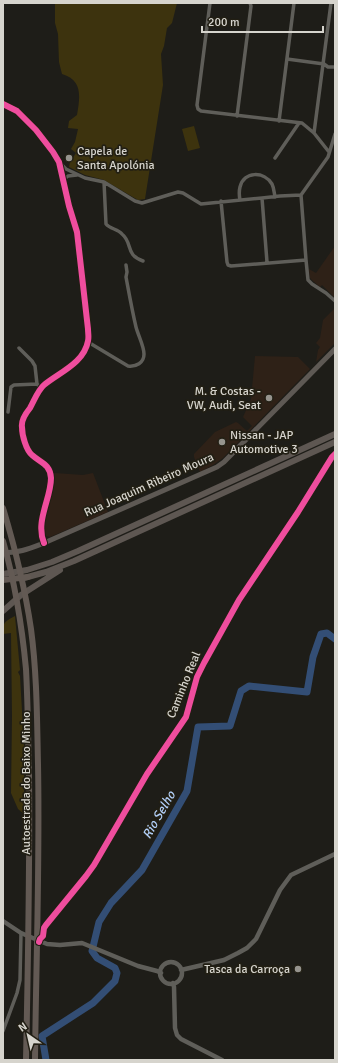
<svg xmlns="http://www.w3.org/2000/svg" width="338" height="1063" font-family="Signika,sans-serif">
<rect width="100%" height="100%" fill="#1e1d18"/>
<path fill="#2e2117" d="M335,246V298L322,285L320,287L313,281L310,278L309,269L316,273Z
M335,308V343L316,362L318,350L320,347L316,343L320,338L323,320Z
M255,356L298,357L310,369L223,458L213,465L200,472L194,457V454L215,432L236,422L238,423L247,431L252,426L243,417L251,399Z
M55,473L83,475L93,473L108,512L50,537L46,536L44,532L43,524L52,481V475Z"/>
<path fill="#3d330e" d="M55,3H177L172,23L167,28L164,46L161,54L163,85L145,199L138,200L104,180L85,175L69,167L70,162L76,153L71,149L75,142L78,129L68,128L69,121L77,115C80,97 83,80 62,74L59,62L58,34L55,23Z
M194,126L200,148L188,151L182,129Z
M15,616L20,670L18,672L20,676L24,746V814L18,809L11,793L12,716L11,633L3,634C3,622 4,622 15,616Z"/>
<g fill="none" stroke-linecap="round" stroke-linejoin="round">
<path stroke="#334e75" stroke-width="7" d="M46,1060L42,1036L93,1003L115,981L117,973L115,968L97,958L92,951L99,922L111,903L142,870L187,791L198,727L230,726L241,691L249,686L307,692L313,657L321,634L327,633L335,639"/>
<path stroke="#5f5e59" stroke-width="3.5" d="M210,3L197,105L198,109L201,111L302,123L314,133L329,152
M287,59L324,64L328,67H335
M3,104L17,111L36,130L53,152L59,162L69,206L77,232L88,329C88,333 89,337 88,341C84,363 60,372 44,385C38,390 34,401 30,408C26,413 21,421 22,427C22,435 26,450 32,455C41,463 50,464 51,478C51,499 35,521 44,543
M237,116L251,6L250,3
M279,121L294,3
M314,133L331,3
M275,158L299,123
M60,163L66,169L85,178L104,182L135,201L142,203L178,192L183,193L201,204L262,198L280,196L301,195
M63,180L68,176L77,175
M104,182L106,224C110,229 118,229 122,234C133,243 125,255 143,261
M301,195L306,260L308,280L312,284L326,293L335,301
M301,195L328,157L335,134
M262,198L267,262
M240,200C239,195 239,191 240,187C244,171 264,171 272,184C274,188 274,192 275,197
M221,201L227,262L228,265L231,266L306,260
M88,342L128,366C136,367 144,363 144,354C144,346 138,335 136,327C132,310 129,293 126,277L127,272L126,265
M19,348L32,361L35,366L37,384
M8,412L11,387L14,385L37,384L41,388
M3,1031L17,993L20,980L21,933"/>
<path stroke="#5f5e59" stroke-width="4.5" d="M3,921L21,933L47,944L60,945L82,943L138,966L157,971L161,973
M160 973a11 11 0 1 1 22 0a11 11 0 1 1-22 0Z
M181,970L224,960L238,953L247,948L256,939L280,890L291,875L335,854
M173,983L174,987L175,1028L177,1035L181,1039L222,1060"/>
<path stroke="#5e5954" stroke-width="5" d="M3,552C17,554 31,548 44,543L217,467L224,462L335,349"/>
<path stroke="#5e5752" stroke-width="6" d="M3,574L27,570L52,562L78,551L335,434
M24,578L46,572L74,561L335,442
M3,611L21,595L60,570"/>
<path stroke="#635a54" stroke-width="6" d="M3,508C15,548 25,588 31,629C37,674 37,719 38,764C40,863 36,962 35,1060
M3,541C15,583 22,626 26,669C28,705 28,740 29,775C30,870 28,965 26,1060
M3,580L28,577"/>
<g stroke="#221f14" stroke-width="8">
<path id="cycleway" d="M3,104L17,111L36,130L53,152L59,162L69,206L77,232L88,329C88,333 89,337 88,341C84,363 60,372 44,385C38,390 34,401 30,408C26,413 21,421 22,427C22,435 26,450 32,455C41,463 50,464 51,478C51,499 35,521 44,543
M39,942L40,939L43,936L44,928L46,925L86,876L94,865L147,774L186,717L197,677L204,663L239,600L298,512L332,457L335,454"/>
</g>
<use href="#cycleway" stroke="#ef4d9e" stroke-width="6"/>
</g>
<g fill="#96948e" stroke="#221f14" stroke-width="1.5">
<circle cx="69" cy="158" r="4"/>
<circle cx="269" cy="398" r="4"/>
<circle cx="222" cy="442" r="4"/>
<circle cx="298" cy="969" r="4"/>
</g>
<g text-anchor="middle" dominant-baseline="central" stroke-width="3.5" stroke-linejoin="round" paint-order="stroke">
<g font-size="12" fill="#d6d4cd" stroke="#221f14" text-anchor="start">
<text x="77" y="151">Capela de<tspan x="77" dy="14">Santa Apolónia</tspan></text>
<text x="261" y="391" text-anchor="end">M. &amp; Costas -<tspan x="261" dy="14">VW, Audi, Seat</tspan></text>
<text x="230" y="435">Nissan - JAP<tspan x="230" dy="14">Automotive 3</tspan></text>
<text x="290" y="969" text-anchor="end">Tasca da Carroça</text>
</g>
<g font-size="12" fill="#d6d4cd" stroke="#221f14">
<text transform="translate(149 485) rotate(-24)">Rua Joaquim Ribeiro Moura</text>
<text transform="translate(184 685) rotate(-68)">Caminho Real</text>
<text transform="translate(26 783) rotate(-90)">Autoestrada do Baixo Minho</text>
</g>
<g font-size="13" font-style="italic" fill="#b2cff8" stroke="#221f14">
<text transform="translate(159 815) rotate(-60)">Rio Selho</text>
</g>
</g>
<rect width="338" height="1063" fill="none" stroke="#d6d4cd" stroke-width="8"/>
<g transform="translate(28 1035) rotate(326)" stroke="#221f14" stroke-width="3" paint-order="stroke">
<path d="M0-3L7 15L0 10L-7 15Z" fill="#d6d4cd"/>
<text y="-6" font-size="11" font-weight="bold" text-anchor="middle" fill="#d6d4cd">N</text>
</g>
<path d="M202 26v6h121v-6" fill="none" stroke="#d6d4cd" stroke-width="2"/>
<text x="208" y="26" font-size="12" fill="#d6d4cd" stroke="#221f14" stroke-width="3" paint-order="stroke">200 m</text>
</svg>
